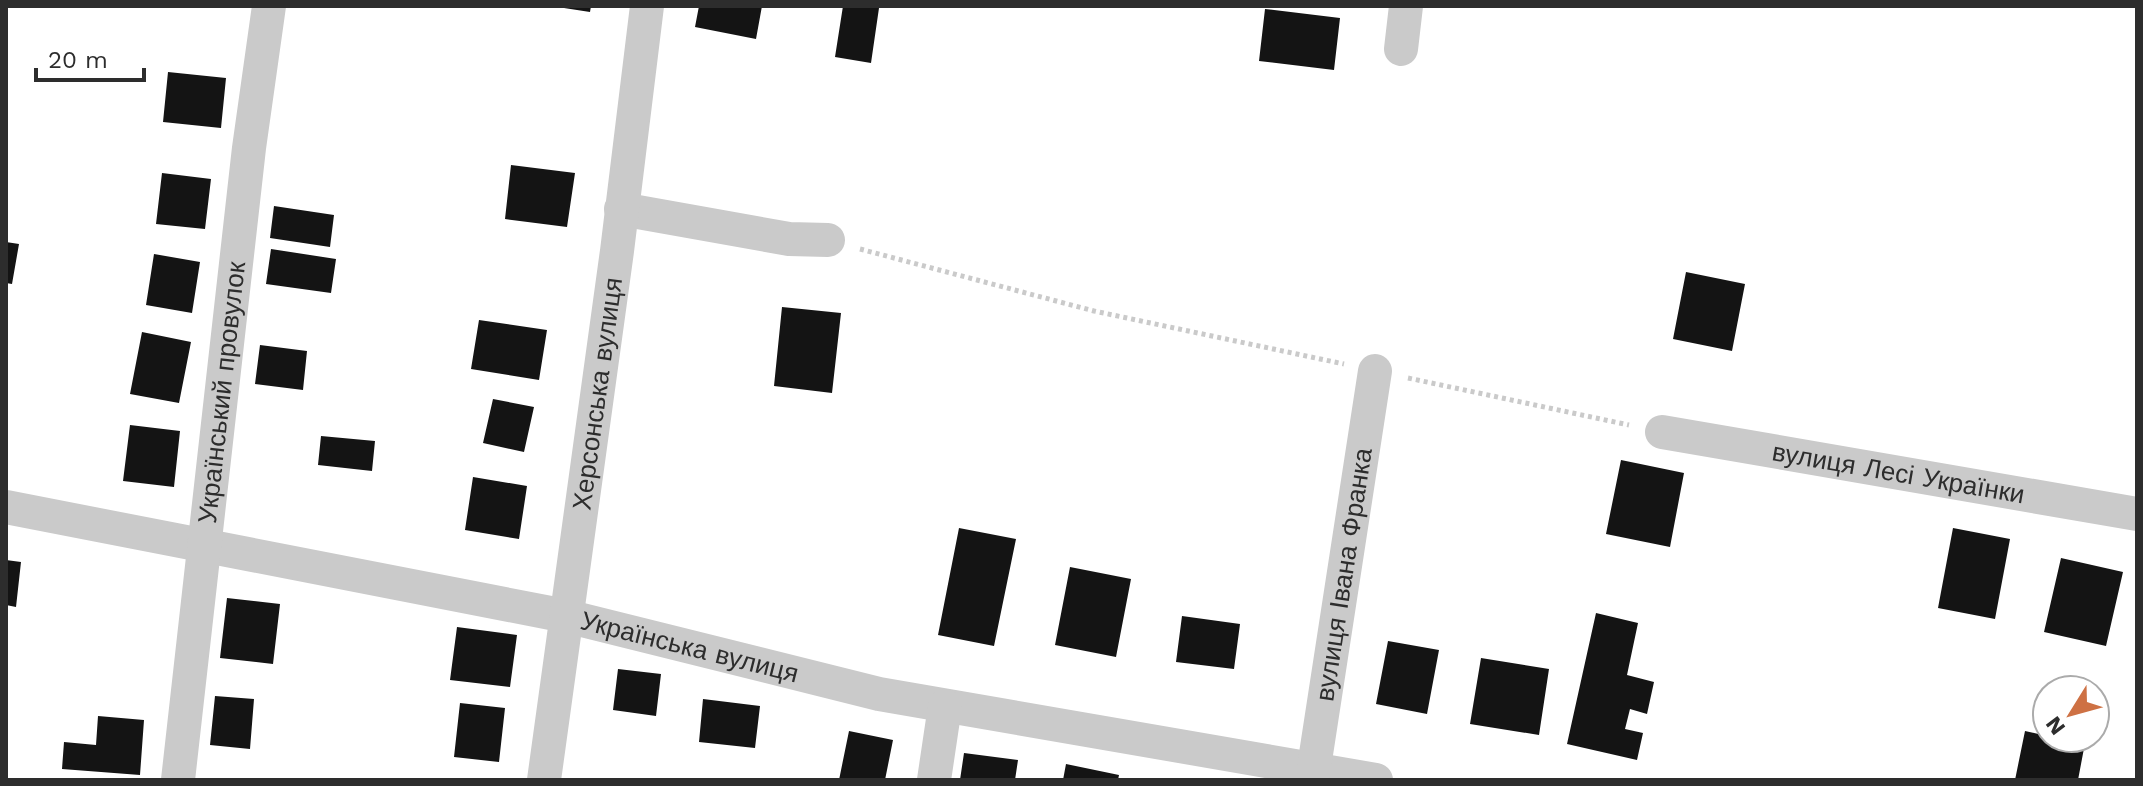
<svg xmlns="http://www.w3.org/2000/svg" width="2143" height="786" font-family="'Work Sans',sans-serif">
<rect width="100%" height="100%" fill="#fff"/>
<path fill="#141414" d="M564,6H591L590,12L564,8Z
M699,6H762L756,39L695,27Z
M843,6L879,8L871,63L835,57Z
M1265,9L1340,18L1334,70L1259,61Z
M168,72L226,78L221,128L163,122Z
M511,165L575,173L567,227L505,219Z
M162,173L211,179L205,229L156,224Z
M274,206L334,215L330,247L270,238Z
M6,242L19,244L12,284L6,283Z
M271,249L336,259L331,293L266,284Z
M154,254L200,262L192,313L146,305Z
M1686,272L1745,284L1732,351L1673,339Z
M782,307L841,313L832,393L774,386Z
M479,320L547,330L539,380L471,369Z
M142,332L191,342L179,403L130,394Z
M260,345L307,351L303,390L255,384Z
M493,399L534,407L524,452L483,443Z
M130,425L180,431L174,487L123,481Z
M321,436L375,441L372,471L318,465Z
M1621,460L1684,473L1670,547L1606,534Z
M473,477L527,486L519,539L465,530Z
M959,528L1016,539L994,646L938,635Z
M1953,528L2010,539L1995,619L1938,608Z
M2061,558L2123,572L2106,646L2044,632Z
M6,560L21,562L16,607L6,605Z
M1070,567L1131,579L1116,657L1055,645Z
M227,598L280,604L273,664L220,658Z
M1596,613L1638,623L1627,675L1654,682L1647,714L1630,709L1625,729L1643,733L1637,760L1567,744Z
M1182,616L1240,624L1234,669L1176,662Z
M457,627L517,635L510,687L450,680Z
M1388,641L1439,650L1427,714L1376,704Z
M1481,658L1549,669L1539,735L1470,724Z
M618,669L661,674L656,716L613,710Z
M215,696L254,699L250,749L210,745Z
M703,699L760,706L755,748L699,742Z
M460,703L505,708L499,762L454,757Z
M98,716L144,720L140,775L62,769L64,742L96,745Z
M849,731L893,740L885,780H839Z
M2025,731L2047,736V738H2059L2085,743L2078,780H2015Z
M964,753L1018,760L1015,780H960Z
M1066,764L1119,775L1118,780H1063Z"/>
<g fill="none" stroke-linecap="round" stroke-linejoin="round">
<path stroke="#cacaca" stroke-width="5" stroke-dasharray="4 4" stroke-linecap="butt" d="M860,249L1094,311L1344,364
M1408,378L1629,425"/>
<g stroke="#cacaca" stroke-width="34">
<path d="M1401,49L1406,6"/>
<path d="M621,209L789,239L828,240"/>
<path id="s1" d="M1662,432L2137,514"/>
<path id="s2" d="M6,507L566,616L879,694L1376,780"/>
<path id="s3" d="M178,780L249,148L269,6"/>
<path id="s4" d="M544,780L617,251L647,6"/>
<path d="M934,780L945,706"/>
<path id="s5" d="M1312,780L1375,371"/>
</g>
</g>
<g text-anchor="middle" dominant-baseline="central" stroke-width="8" stroke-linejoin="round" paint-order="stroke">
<g font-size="26" fill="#2d2d2d" stroke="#fff">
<text stroke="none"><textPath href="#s3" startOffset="390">Український провулок</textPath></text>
<text stroke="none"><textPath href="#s4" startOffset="390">Херсонська вулиця</textPath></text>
<text stroke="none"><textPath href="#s1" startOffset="240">вулиця Лесі Українки</textPath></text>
<text stroke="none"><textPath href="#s5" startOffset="208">вулиця Івана Франка</textPath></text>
<text stroke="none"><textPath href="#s2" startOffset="698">Українська вулиця</textPath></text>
</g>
</g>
<rect width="2143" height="786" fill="none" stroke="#2d2d2d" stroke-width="16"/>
<g transform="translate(2071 714) rotate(233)"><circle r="38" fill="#ffffff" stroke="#ababab" stroke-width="2"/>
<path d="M0-6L14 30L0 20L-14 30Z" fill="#ce7144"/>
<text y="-12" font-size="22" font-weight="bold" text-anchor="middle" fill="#2d2d2d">N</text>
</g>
<path d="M36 68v12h108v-12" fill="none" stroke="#2d2d2d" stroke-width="4"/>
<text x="48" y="68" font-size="24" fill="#2d2d2d" stroke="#ffffff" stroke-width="6" paint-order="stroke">20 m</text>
</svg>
